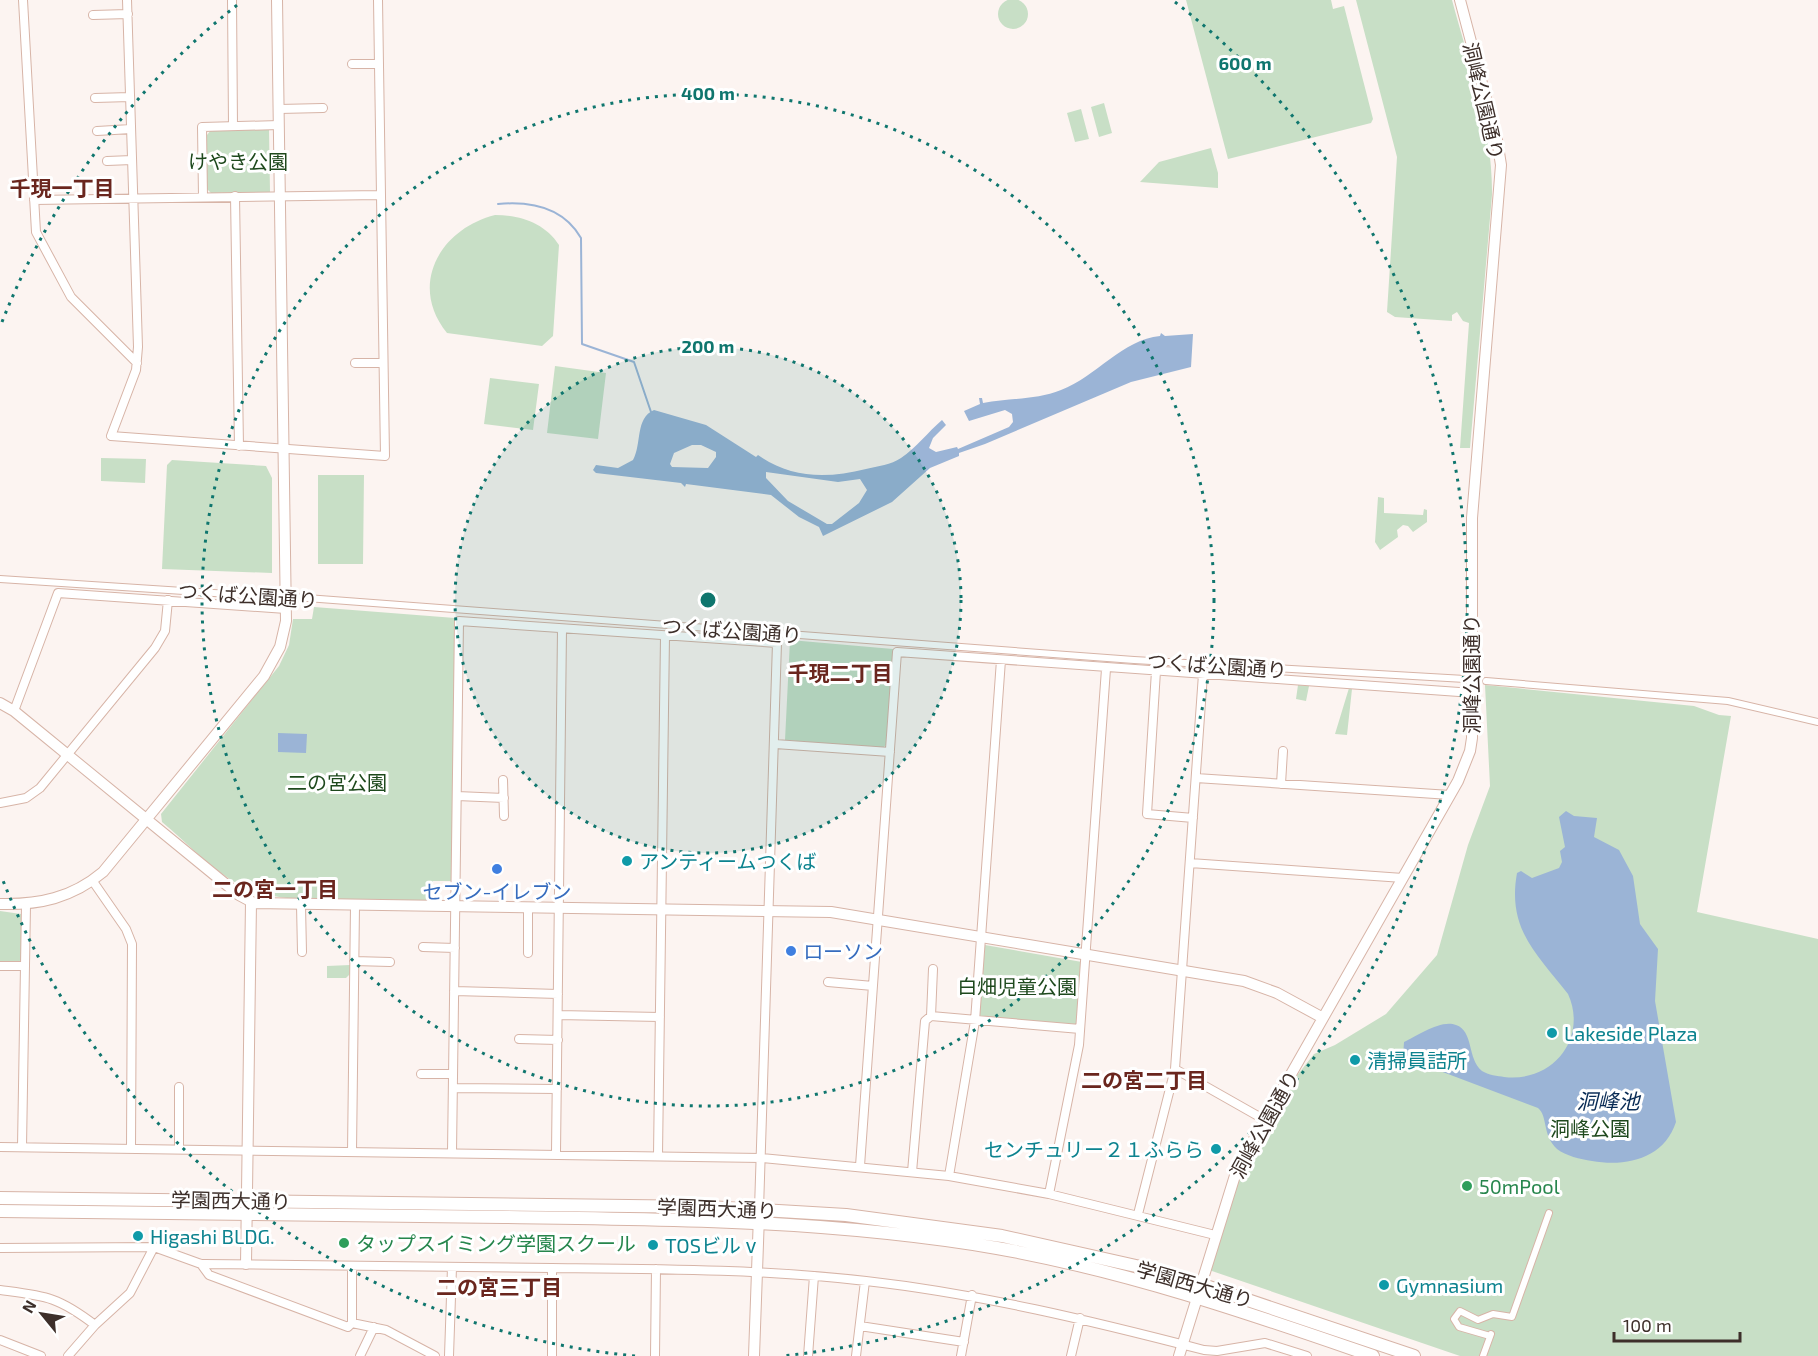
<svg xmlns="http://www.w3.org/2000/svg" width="1818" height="1356" font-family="'Exo 2','Noto Sans JP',sans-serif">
<rect width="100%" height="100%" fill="#fcf4f1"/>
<path fill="#c8dfc6" d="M998 14a15 15 0 1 1 30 0a15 15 0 1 1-30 0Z
M1186,0H1331L1333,9L1344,6L1373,119L1371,123L1228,159Z
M1356,0H1452C1469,64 1493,128 1492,195L1470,448H1460L1469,323L1463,321L1457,312L1452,315V321L1395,317L1387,312L1397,157Z
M1104,103L1112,133L1099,137L1091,107Z
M1081,109L1089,139L1075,142L1067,113Z
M269,129L270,192L211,193L207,189V135L211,130Z
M1211,148L1218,173V188L1140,182L1159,162Z
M495,215C520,215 545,223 559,245L553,336L542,346L447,333C408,285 440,229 495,215Z
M555,366L606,373L598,439L547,433Z
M490,378L539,384L533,430L484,424Z
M101,458L146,459L145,483L101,481Z
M172,460L266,466L272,478V573L162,569L167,465Z
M318,475H364L363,564H318Z
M1378,497L1384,498V513L1423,515L1424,509L1427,510V522L1413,532L1408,526L1403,525L1397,530L1398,537L1380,550L1375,542Z
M314,607L455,618L452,881H433V900C388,900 276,907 241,886C212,870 187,843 162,822L161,814L279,666L289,645L293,619H312Z
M790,640L893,649L887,744L883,748L785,740Z
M1298,685L1309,686L1306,701L1296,699Z
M1485,685L1694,706L1719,715L1731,716L1697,912L1818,939V1356H1460L1209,1270L1234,1187L1291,1083L1314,1054L1335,1045L1386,1014L1437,955L1468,845L1490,786Z
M1349,688L1352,689L1347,735L1335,734Z
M0,911L21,914V960L17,963H0Z
M985,945L1082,962L1077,1023L1073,1026L984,1019L979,1016Z
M350,965V974L346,978H327V966Z"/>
<path fill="#9bb4d6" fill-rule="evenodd" d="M1161,333L1165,336L1193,334L1191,367L1131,382L985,444L959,453V456L930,468L892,502L823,536L819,527L799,517L771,495L686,484L685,487L681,483L596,473L593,470L596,465L618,468L633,460C642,444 635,418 654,410L706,425L756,457L758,455C790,478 826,479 866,469C878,466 891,465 901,458C916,448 928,432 942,420L946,425L933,438L929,448L936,452L957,447L958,449L1009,427L1013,422L1012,414L1005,410L969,421L964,411L980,404L979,398H982L983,403C1009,398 1036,400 1061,390C1096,377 1123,339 1160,336ZM692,445H701L716,452V457L708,468L672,467L670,464L674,453ZM766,472L838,482L860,479L867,490L859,503L832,524H827L788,501L766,478Z
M278,733L307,734L306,753L278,752Z
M1566,811L1574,816L1597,818L1594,837L1619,850L1633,876L1640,924L1658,949L1655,1001L1676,1122C1664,1159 1626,1167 1592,1161C1580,1159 1566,1156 1557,1149C1542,1135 1548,1116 1538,1108L1403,1057L1404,1042C1417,1036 1441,1019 1456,1025C1474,1031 1467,1059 1482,1071C1488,1075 1498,1076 1504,1077C1553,1083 1588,1038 1568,994C1536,953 1507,929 1517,873L1521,871L1532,878L1559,868L1562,862L1560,851L1565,847L1559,817Z"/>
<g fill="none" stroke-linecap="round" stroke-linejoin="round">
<path stroke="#9bb4d6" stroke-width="2" d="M498,204C531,201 563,207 581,238L582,344L634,362L651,412"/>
<g stroke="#d7b4a7" stroke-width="8">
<path id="pedestrian" d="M0,579L276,597
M293,597L1134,660L1465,679
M1486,681L1728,701L1818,722
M1490,1336L1459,1327L1454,1319L1460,1311L1478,1320L1493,1314L1512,1317L1549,1213
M1483,1356L1491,1334"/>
</g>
<g stroke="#d7b4a7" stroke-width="10">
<path id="minor" d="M23,0L36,232L71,297L137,363
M127,0L138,347L136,370L111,436L385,456L378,0
M232,0L233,126
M93,15L128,14
M352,64H379
M95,98L130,97
M279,109L323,108
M97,131L131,129
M107,161L132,160
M235,196L239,446
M203,197L202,127L279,125
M34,200L380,195
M355,363H383
M1156,671L1147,814L1193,818
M14,711L58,593L286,609
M775,744L890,752
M1196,778L1450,795
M503,780L504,816
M1281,784L1283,751
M457,796L504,798
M0,803L26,798L40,788L155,648L165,631L168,600
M1190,863L1403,878
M92,880L126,929L132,944L131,1149
M301,905L302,952
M423,947L455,948
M528,953V908
M354,961L390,962
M0,966H25
M828,982L873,986
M454,991L558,994
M558,1015L660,1017
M931,1016L933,969
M519,1039L558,1040
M1175,1069L1265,1120
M421,1074H453
M453,1088L557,1089
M0,1147L761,1158L949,1176L1049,1194L1215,1235
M22,1147L26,905
M179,1149V1087
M352,1152L355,906
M452,1153L459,621L777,643L759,1209
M556,1153L562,629
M658,1155L665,636
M860,1166L897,652L1473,693
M912,1172L925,1021L931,1016L1080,1029
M949,1176L975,1021L1001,660
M1049,1194L1079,1045L1106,669
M1138,1214L1175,1069L1203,674
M0,1248L154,1247L201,1264C318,1265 435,1267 551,1268C656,1269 762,1269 866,1281C981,1294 1092,1321 1204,1350L1217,1351L1265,1343L1307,1356
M201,1264L209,1275L348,1327L352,1323
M352,1266V1323L386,1330L435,1356
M0,1290C45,1296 57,1296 95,1325
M860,1326L964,1342
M0,1340L41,1356
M68,1356L95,1325L130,1293L154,1247
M360,1356L374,1327
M449,1356L452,1267
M552,1356V1268
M655,1356L656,1269
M808,1356L814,1276
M856,1356L865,1281
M961,1356L972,1295
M1071,1356L1080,1318"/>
</g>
<g stroke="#d7b4a7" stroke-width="12">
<path id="tertiary" d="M0,703L14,711L239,895L254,903L831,912L1244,981L1277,993L1323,1018
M0,904C39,905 72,898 103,872L264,676L280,647L286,621L277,0
M246,1264L251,902
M754,1356L759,1215
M1179,1356L1237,1169L1458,781L1470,751L1472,738V518L1501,165L1497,140L1460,0"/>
</g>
<g stroke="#d7b4a7" stroke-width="14">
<path id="secondary" d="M0,1198L709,1207L846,1215L1002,1236L1145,1268L1200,1284L1414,1356
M0,1211C168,1213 335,1215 503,1217C670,1219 832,1220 997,1248C1126,1271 1249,1313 1373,1356"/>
</g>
<use href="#pedestrian" stroke="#fff" stroke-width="6"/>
<use href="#minor" stroke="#fff" stroke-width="8"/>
<use href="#tertiary" stroke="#fff" stroke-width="10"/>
<use href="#secondary" stroke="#fff" stroke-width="12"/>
<g stroke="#d7b4a7" stroke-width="8" stroke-linecap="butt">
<path id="pedestrian-bridge" d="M276,597H293"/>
</g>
<use href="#pedestrian-bridge" stroke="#fff" stroke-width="6"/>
</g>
<circle cx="708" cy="600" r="253" fill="#0f766e" fill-opacity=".12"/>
<g fill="none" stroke="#0f766e" stroke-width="3" stroke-dasharray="3 6">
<circle cx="708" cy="600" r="253"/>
<circle cx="708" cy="600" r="506"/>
<path d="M635 1356A759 759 0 0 1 2 878M2 322A759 759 0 0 1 241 2M1175 2A759 759 0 0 1 781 1356"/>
</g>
<g fill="#0f9aa8" stroke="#fff" stroke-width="2">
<circle cx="627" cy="861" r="6"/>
<circle cx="1552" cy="1033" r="6"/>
<circle cx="1355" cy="1060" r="6"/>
<circle cx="1216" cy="1149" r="6"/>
<circle cx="138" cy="1236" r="6"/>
<circle cx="653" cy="1245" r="6"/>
<circle cx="1384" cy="1285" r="6"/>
</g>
<g fill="#3f7fe0" stroke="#fff" stroke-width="2">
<circle cx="497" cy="869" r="6"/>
<circle cx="791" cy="951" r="6"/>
</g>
<g fill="#2e9e5b" stroke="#fff" stroke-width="2">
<circle cx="1467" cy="1186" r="6"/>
<circle cx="344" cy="1243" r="6"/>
</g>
<g text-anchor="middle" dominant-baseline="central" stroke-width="6" stroke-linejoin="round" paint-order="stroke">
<g font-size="20" fill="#3d2f2a" stroke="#fff">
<text transform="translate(1484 101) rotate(77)">洞峰公園通り</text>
<text transform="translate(248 595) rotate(4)">つくば公園通り</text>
<text transform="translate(732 630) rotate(4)">つくば公園通り</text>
<text transform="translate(1217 665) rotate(4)">つくば公園通り</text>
<text transform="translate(1471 674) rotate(-90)">洞峰公園通り</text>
<text transform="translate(1264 1124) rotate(-61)">洞峰公園通り</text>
<text transform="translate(231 1200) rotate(1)">学園西大通り</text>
<text transform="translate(717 1208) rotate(2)">学園西大通り</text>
<text transform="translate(1195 1284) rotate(16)">学園西大通り</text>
</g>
<g font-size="20" fill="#1e491d" stroke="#fff">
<text x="238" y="161">けやき公園</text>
<text x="337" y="782">二の宮公園</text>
<text x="1017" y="986">白畑児童公園</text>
<text x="1590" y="1128">洞峰公園</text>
</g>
<g font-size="20" fill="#0d838f" stroke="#fff" text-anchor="start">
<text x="639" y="861">アンティームつくば</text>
<text x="1564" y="1033">Lakeside Plaza</text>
<text x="1367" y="1060">清掃員詰所</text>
<text x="1204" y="1149" text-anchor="end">センチュリー２１ふらら</text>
<text x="150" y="1236">Higashi BLDG.</text>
<text x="665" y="1245">TOSビルⅴ</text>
<text x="1396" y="1285">Gymnasium</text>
</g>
<g font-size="20" fill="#366cbe" stroke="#fff">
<text x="497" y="891">セブン-イレブン</text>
<text x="803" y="951" text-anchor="start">ローソン</text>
</g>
<g font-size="20" fill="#27864d" stroke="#fff" text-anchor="start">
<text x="1479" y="1186">50mPool</text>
<text x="356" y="1243">タップスイミング学園スクール</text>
</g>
<g font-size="21" font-weight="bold" fill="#6a261e" stroke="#fff">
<text x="62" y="187">千現一丁目</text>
<text x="840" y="672">千現二丁目</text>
<text x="275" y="888">二の宮一丁目</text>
<text x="1144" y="1079">二の宮二丁目</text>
<text x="499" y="1286">二の宮三丁目</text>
</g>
<g font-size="21" font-style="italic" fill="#082a54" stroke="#fff">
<text x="1608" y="1100">洞峰池</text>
</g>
</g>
<circle cx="708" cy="600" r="9" fill="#0f766e" stroke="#fff" stroke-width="3"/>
<g font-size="18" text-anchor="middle" font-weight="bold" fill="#0f766e" stroke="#fff" stroke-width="6" stroke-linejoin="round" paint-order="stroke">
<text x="1245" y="70">600 m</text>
<text x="708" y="100">400 m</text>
<text x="708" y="353">200 m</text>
</g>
<g transform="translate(42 1314) rotate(300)" stroke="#ffffff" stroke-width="4.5" paint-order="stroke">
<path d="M0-4.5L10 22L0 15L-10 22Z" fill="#3d2f2a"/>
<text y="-9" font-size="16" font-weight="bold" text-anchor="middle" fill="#3d2f2a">N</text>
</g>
<path d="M1614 1332v9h126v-9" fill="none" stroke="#3d2f2a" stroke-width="3"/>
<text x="1623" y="1332" font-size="18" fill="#3d2f2a" stroke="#ffffff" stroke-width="4.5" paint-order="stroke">100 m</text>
</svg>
